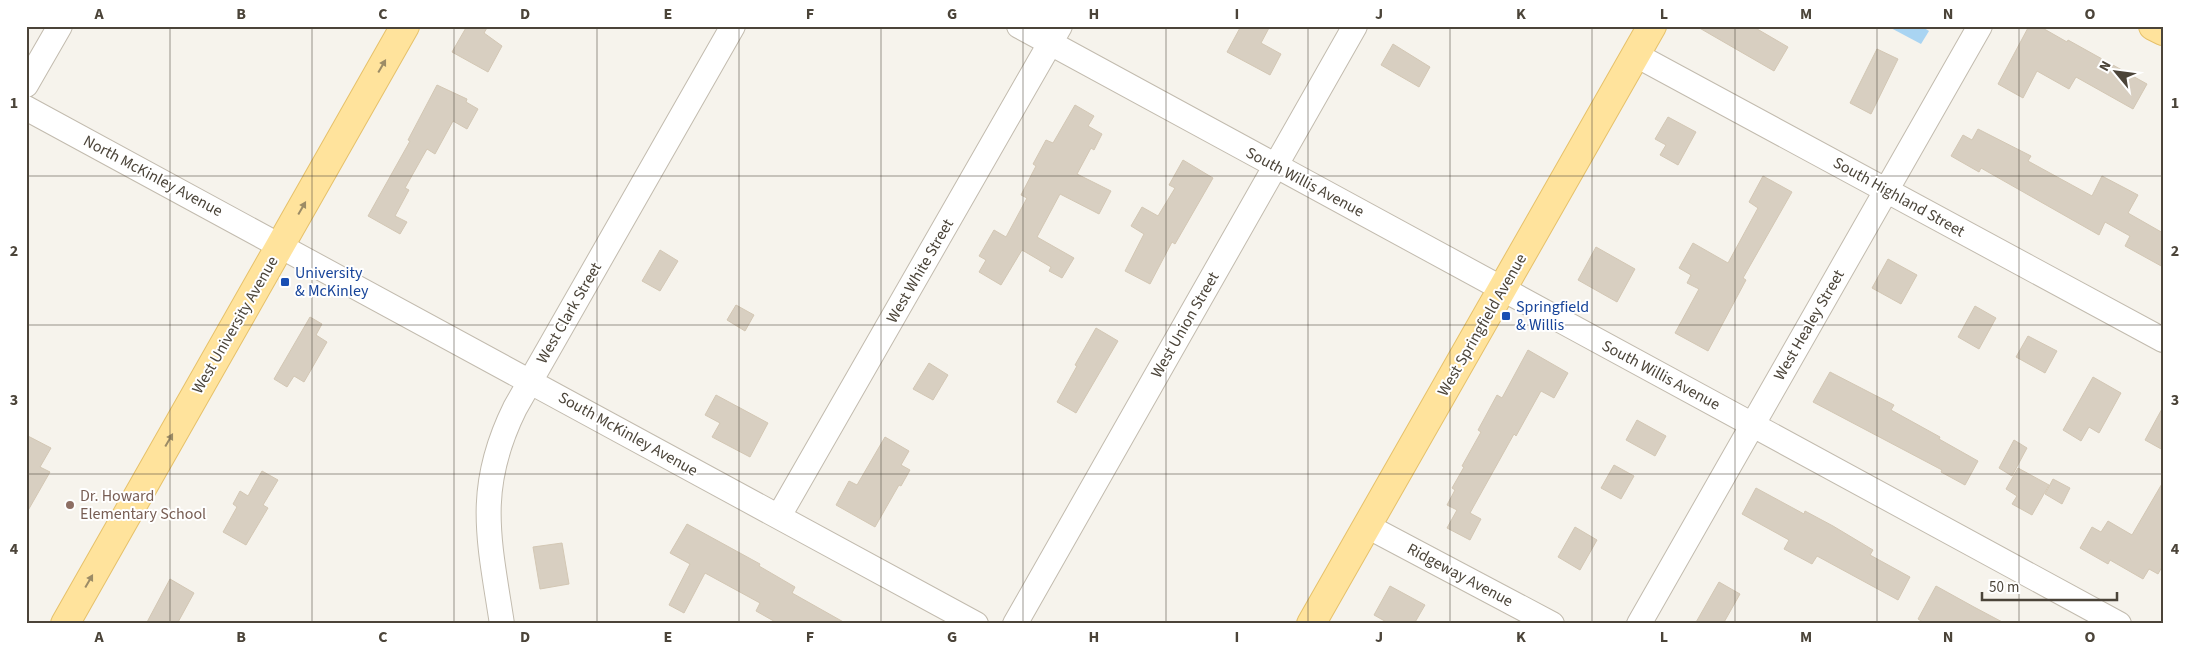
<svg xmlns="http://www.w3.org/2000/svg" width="2189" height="650" font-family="'Source Sans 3',sans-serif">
<rect width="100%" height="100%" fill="#f6f3ec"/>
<path fill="#a9d4f2" d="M1921,26L1929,31L1921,44L1889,27Z"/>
<path fill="#d8cfc1" stroke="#d3c7b4" d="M467,26H488L484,33L502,46L488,72L452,52Z
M1241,26H1270L1261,43L1281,54L1270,75L1227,52Z
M1696,26H1752L1788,47L1774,71Z
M2029,26H2039L2067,42L2068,40L2147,84L2133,109L2076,77L2069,89L2037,71L2023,98L1998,84Z
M1393,44L1430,67L1419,87L1381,65Z
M1877,49L1898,59L1871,114L1850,103Z
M437,85L467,99L466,102L478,109L467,129L453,121L435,154L427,149L405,188L409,190L395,216L407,222L400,234L368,216L410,141L408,140Z
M1075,105L1094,116L1088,126L1102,134L1094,150L1091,148L1077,174L1111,191L1099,214L1060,194L1037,237L1074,258L1062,278L1049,271L1051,267L1022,250L1001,285L979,272L986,260L979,256L994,230L1006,237L1027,198L1021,195L1036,166L1033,164L1046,140L1053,143Z
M1668,117L1696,132L1678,165L1660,155L1666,145L1655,139Z
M1978,129L2031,156L2028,161L2092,196L2102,176L2138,195L2128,213L2163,233V267L2125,246L2130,236L2105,222L2099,235L1981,168L1979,172L1951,156L1963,135L1972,140Z
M1183,160L1213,178L1175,244L1172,242L1150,284L1125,271L1144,234L1131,226L1142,207L1158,216L1175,188L1169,185Z
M1763,176L1792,192L1743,278L1746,280L1708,351L1675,333L1699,289L1687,283L1691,275L1679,268L1693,243L1728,263L1758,208L1749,202Z
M1596,247L1635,269L1617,302L1578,280Z
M660,250L678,261L660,291L642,281Z
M1888,259L1917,275L1901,304L1872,288Z
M736,305L754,315L745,331L727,320Z
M1975,306L1996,318L1979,349L1958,337Z
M310,317L322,324L316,335L327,342L304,382L294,376L287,387L274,379Z
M1096,328L1118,341L1076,413L1057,402L1077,366L1075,365Z
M2028,336L2057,351L2045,373L2016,357Z
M1528,350L1568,373L1554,398L1541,391L1516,436L1514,434L1470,513L1481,519L1470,540L1447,528L1457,510L1447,505L1455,490L1452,488L1464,467L1462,466L1481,432L1478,430L1497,395L1502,398Z
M929,363L948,375L933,400L913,389Z
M1830,372L1894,405L1891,410L1940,437L1939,439L1978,461L1965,485L1941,472L1942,470L1813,402Z
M2093,377L2121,393L2099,433L2089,427L2081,441L2063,430Z
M716,395L768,423L750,457L712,437L720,423L705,415Z
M2163,407V450L2145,440Z
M1637,420L1666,436L1655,456L1626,440Z
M26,435L51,448L40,467L50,472L26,514Z
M885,437L909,451L901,465L910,470L901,486L899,485L875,527L836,505L849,481L857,485Z
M2014,440L2027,448L2012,476L1999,468Z
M1614,465L1634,476L1621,499L1601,488Z
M2018,468L2049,485L2032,515L2012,504L2017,496L2006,489Z
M262,471L278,480L263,505L268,508L246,545L223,532L237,507L233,504L240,491L248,496Z
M2053,479L2070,488L2062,504L2045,494Z
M2163,482V565L2158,574L2149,569L2143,579L2110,560L2108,564L2080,548L2092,527L2101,532L2108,521L2132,535Z
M1756,488L1804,514L1805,511L1833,526L1873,550L1870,555L1910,577L1898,600L1817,556L1812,564L1784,549L1789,540L1742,514Z
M687,524L760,564L759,566L795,587L792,593L847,624H779L756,611L760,603L705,573L684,613L669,605L690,564L670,553Z
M1575,527L1597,540L1580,570L1558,557Z
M562,543L569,584L540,589L533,547Z
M170,579L194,593L177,624H146Z
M1719,582L1740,594L1723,624H1695Z
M1390,586L1425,605L1414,624H1390L1374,615Z
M1936,586L1974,607L2006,624H1926L1918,619Z"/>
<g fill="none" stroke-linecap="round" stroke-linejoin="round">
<g stroke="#c2bbae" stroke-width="26">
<path id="minor" d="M1019,26L2119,624
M1636,55L2163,340
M26,85L60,26
M26,108L976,624
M779,516L1060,26
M1367,526L1552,624
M502,624C489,539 475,489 515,408L733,26
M1015,624L1355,26
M1639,624L1980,26"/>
</g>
<g stroke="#e6c16a" stroke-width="30">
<path id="major" d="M2153,26L2163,31
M65,624L405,26
M1311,624L1652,26"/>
</g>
<use href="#minor" stroke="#fff" stroke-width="24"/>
<use href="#major" stroke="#ffe39c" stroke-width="28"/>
</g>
<defs><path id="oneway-solid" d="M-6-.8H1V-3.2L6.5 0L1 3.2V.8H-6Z" transform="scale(1.25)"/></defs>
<g fill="#9c8c66">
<use href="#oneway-solid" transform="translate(382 66) rotate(-60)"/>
<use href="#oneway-solid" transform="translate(302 208) rotate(-60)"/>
<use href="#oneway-solid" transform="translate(169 440) rotate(-60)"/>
<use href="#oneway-solid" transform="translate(89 581) rotate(-60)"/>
</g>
<path fill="none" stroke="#4b4439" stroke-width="1" stroke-opacity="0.55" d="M170,26V624M312,26V624M454,26V624M597,26V624M739,26V624M881,26V624M1023,26V624M1166,26V624M1308,26V624M1450,26V624M1592,26V624M1735,26V624M1877,26V624M2019,26V624M26,176H2163M26,325H2163M26,474H2163"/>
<g fill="#1a4fb4" stroke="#fff" stroke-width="2">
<rect x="280" y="277" width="10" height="10" rx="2.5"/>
<rect x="1501" y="311" width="10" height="10" rx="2.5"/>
</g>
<circle fill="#8d6e63" stroke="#fff" stroke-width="2" cx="70" cy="505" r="5"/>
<g text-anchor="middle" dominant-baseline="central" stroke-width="4" stroke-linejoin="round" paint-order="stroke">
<g font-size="16" fill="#4b4439" stroke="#fff">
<text transform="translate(153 176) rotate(28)">North McKinley Avenue</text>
<text transform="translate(1305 182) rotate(28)">South Willis Avenue</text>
<text transform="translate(1899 197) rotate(29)">South Highland Street</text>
<text transform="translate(920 271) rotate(-60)">West White Street</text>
<text transform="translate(569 313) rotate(-60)">West Clark Street</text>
<text transform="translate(235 325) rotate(-60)">West University Avenue</text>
<text transform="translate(1185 325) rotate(-60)">West Union Street</text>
<text transform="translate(1482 325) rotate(-60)">West Springfield Avenue</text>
<text transform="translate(1809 325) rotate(-60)">West Healey Street</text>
<text transform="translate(1661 375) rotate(28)">South Willis Avenue</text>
<text transform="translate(628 434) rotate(29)">South McKinley Avenue</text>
<text transform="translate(1460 575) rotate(28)">Ridgeway Avenue</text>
</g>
<g font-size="16" fill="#164399" stroke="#fff" text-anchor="start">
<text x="295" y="273">University<tspan x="295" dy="18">&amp; McKinley</tspan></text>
<text x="1516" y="307">Springfield<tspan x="1516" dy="18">&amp; Willis</tspan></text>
</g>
<g font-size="16" fill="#785e54" stroke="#fff" text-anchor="start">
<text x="80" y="496">Dr. Howard<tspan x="80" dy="18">Elementary School</tspan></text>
</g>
</g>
<rect width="2189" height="650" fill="none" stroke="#ffffff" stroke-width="55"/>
<g transform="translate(2116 72) rotate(299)" stroke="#ffffff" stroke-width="4" paint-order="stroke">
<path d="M0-4L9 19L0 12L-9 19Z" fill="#4b4439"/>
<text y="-8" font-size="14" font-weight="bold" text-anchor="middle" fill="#4b4439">N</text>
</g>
<path d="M1982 592v8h135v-8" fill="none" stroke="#4b4439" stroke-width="2.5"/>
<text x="1989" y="592" font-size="15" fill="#4b4439" stroke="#ffffff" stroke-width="4" paint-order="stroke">50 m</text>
<rect x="28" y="28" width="2134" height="594" fill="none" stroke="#4b4439" stroke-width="2"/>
<g font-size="16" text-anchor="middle" font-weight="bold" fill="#4b4439">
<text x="99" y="19">A</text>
<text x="241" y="19">B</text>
<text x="383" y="19">C</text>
<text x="525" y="19">D</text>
<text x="668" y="19">E</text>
<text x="810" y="19">F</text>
<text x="952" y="19">G</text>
<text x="1094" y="19">H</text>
<text x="1237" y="19">I</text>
<text x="1379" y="19">J</text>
<text x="1521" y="19">K</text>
<text x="1664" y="19">L</text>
<text x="1806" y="19">M</text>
<text x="1948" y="19">N</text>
<text x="2090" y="19">O</text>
<text x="14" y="108">1</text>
<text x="2175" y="108">1</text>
<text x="14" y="256">2</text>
<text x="2175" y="256">2</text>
<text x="14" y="405">3</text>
<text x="2175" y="405">3</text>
<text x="14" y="554">4</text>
<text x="2175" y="554">4</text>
<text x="99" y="642">A</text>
<text x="241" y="642">B</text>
<text x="383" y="642">C</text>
<text x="525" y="642">D</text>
<text x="668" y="642">E</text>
<text x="810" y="642">F</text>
<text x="952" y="642">G</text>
<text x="1094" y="642">H</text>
<text x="1237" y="642">I</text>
<text x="1379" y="642">J</text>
<text x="1521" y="642">K</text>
<text x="1664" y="642">L</text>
<text x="1806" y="642">M</text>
<text x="1948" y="642">N</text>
<text x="2090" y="642">O</text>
</g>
</svg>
